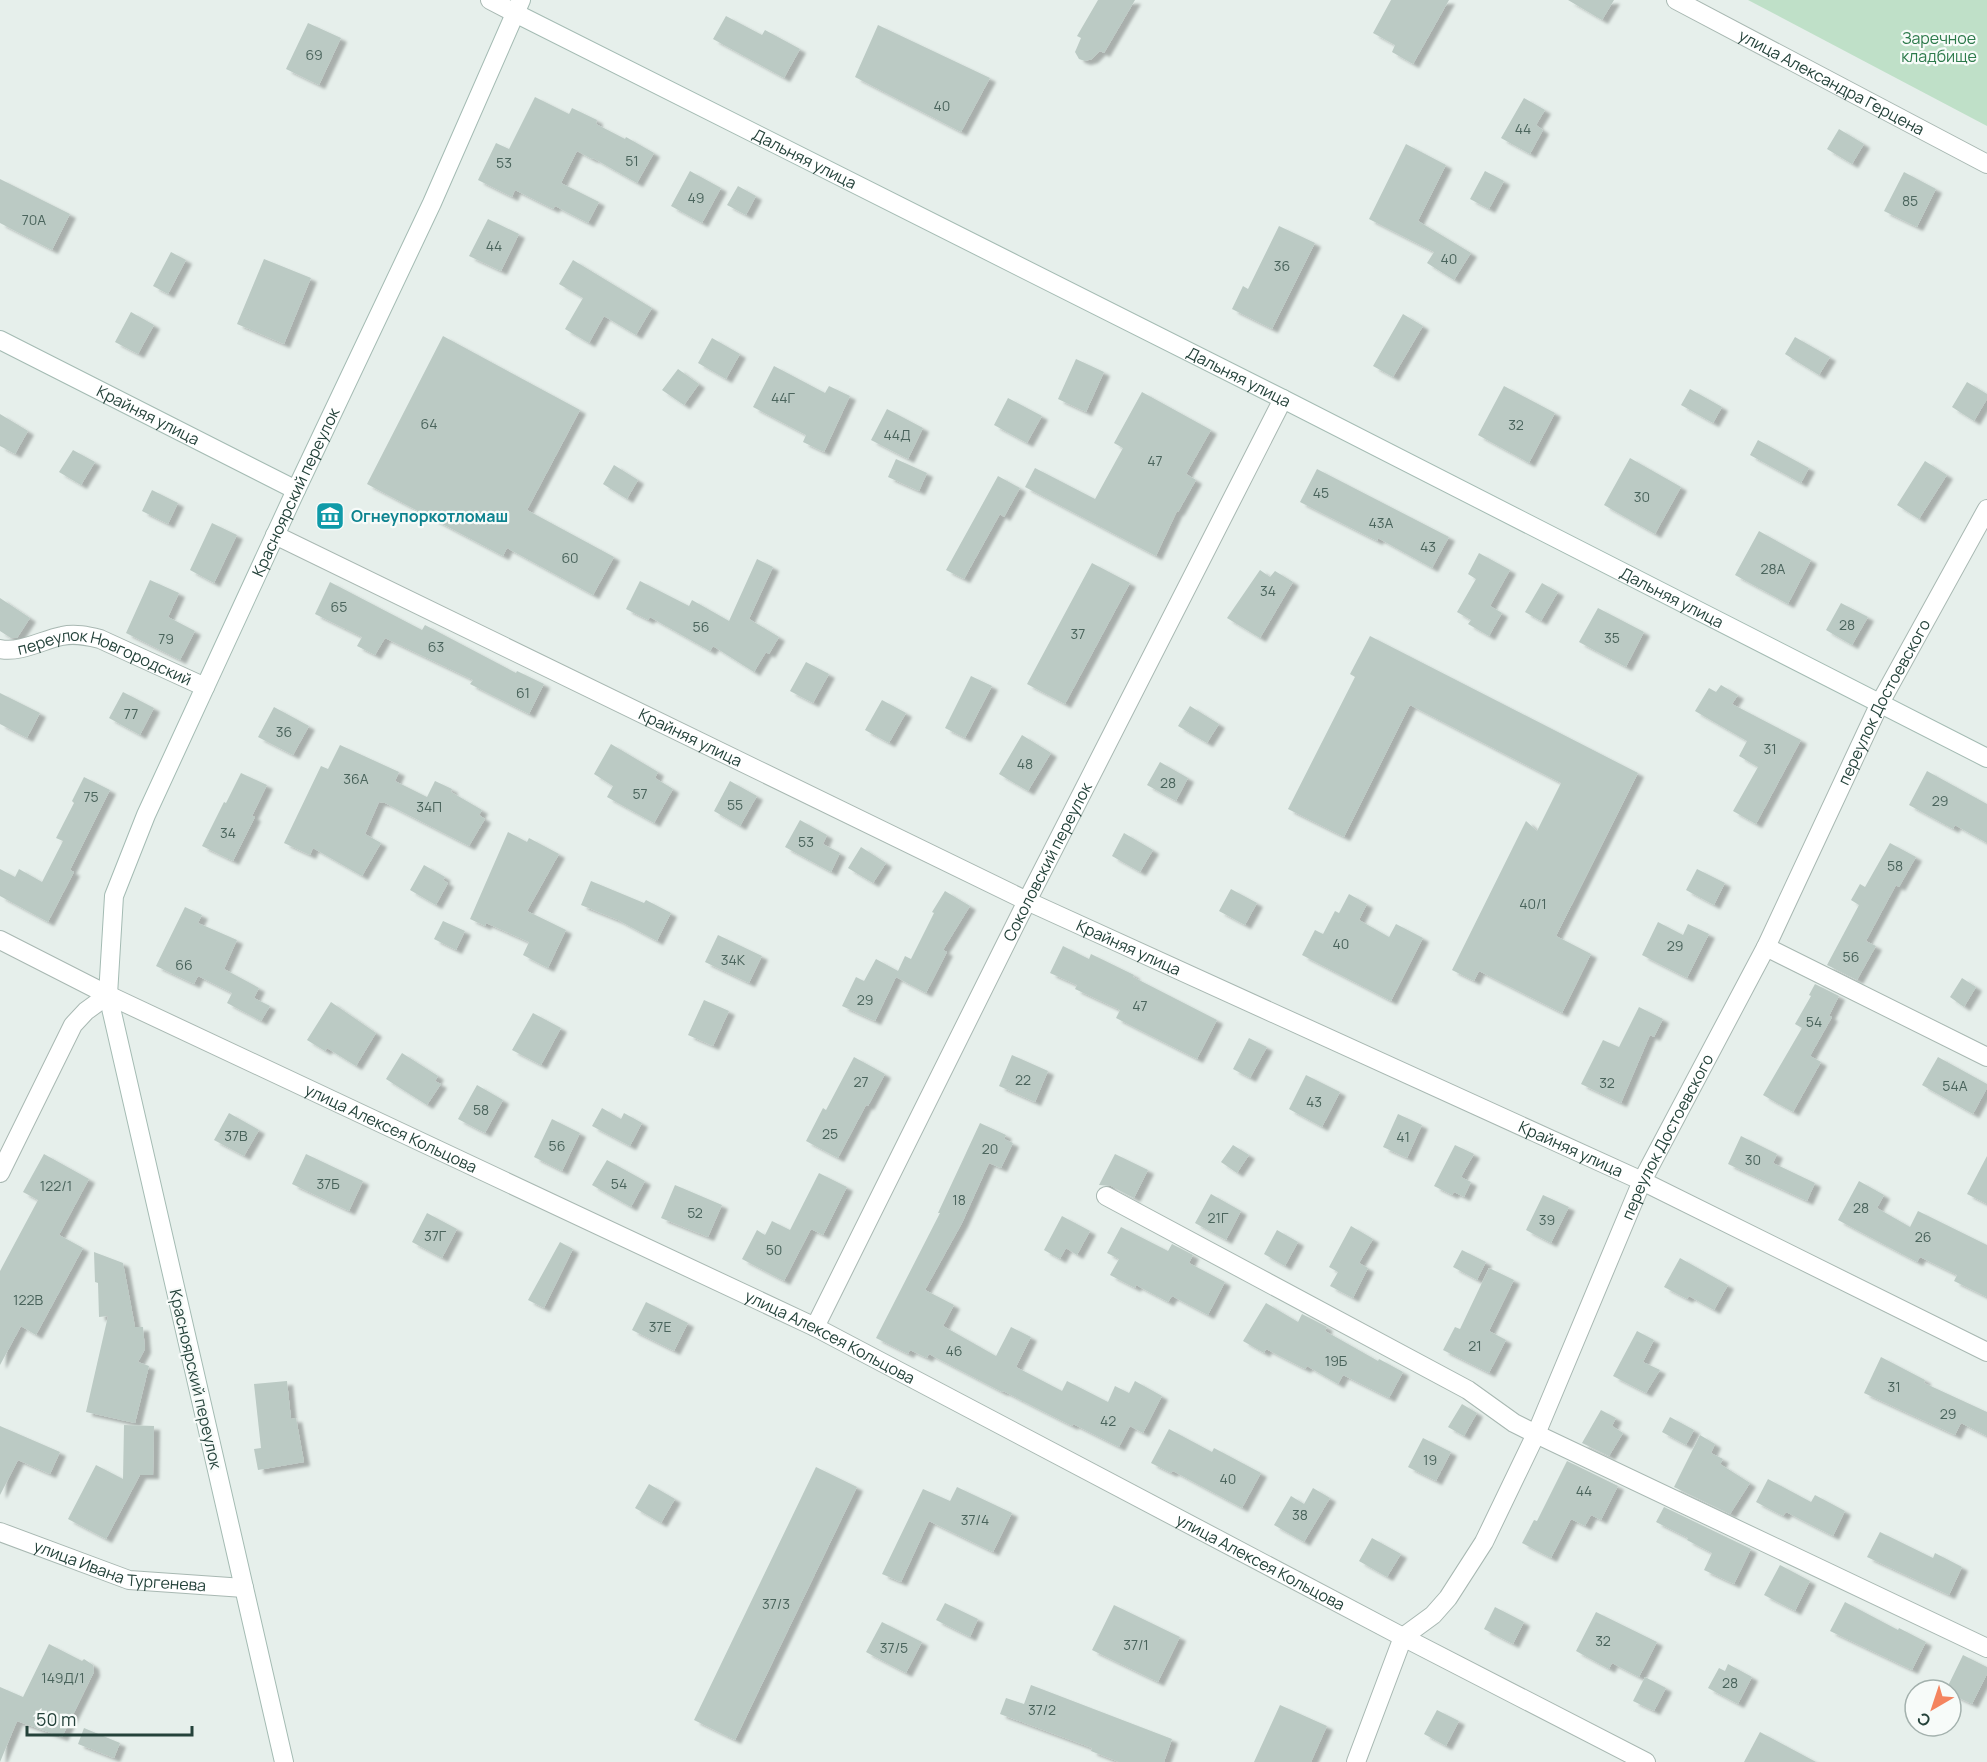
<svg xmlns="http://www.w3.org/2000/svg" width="1987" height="1762" font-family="Manrope,sans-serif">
<defs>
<filter id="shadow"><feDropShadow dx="6" dy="4" stdDeviation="1.5" flood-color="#0004"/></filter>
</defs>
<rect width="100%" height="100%" fill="#e6efeb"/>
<path fill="#bfe0c8" d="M1748,0H1987V126Z"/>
<path fill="#bbcac4" filter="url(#shadow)" d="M1098,0H1135L1104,53L1100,51L1092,59L1085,61L1079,59L1075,52L1081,38L1077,36Z
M1391,0H1449L1413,64L1392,52L1395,45L1373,33Z
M1568,0H1614L1602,20Z
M726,16L762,35L765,30L800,49L784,78L713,39Z
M308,23L341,38L319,85L286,69Z
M878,25L990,78L961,132L855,77Z
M535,97L569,114L572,108L597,120L596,124L625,139L626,137L654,153L637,183L593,158L592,159L577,151L561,183L599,202L588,223L555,206L553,209L515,190L512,197L478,180L496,143L509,149Z
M1524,98L1545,110L1536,125L1543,130L1530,154L1501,138Z
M1839,129L1864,144L1852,164L1827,149Z
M1406,144L1446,165L1418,221L1471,253L1454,280L1427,263L1434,252L1369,219Z
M690,171L721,188L702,223L671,206Z
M1485,171L1504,181L1489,209L1470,199Z
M1904,172L1936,189L1917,227L1884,211Z
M0,179L70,214L52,250L0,223Z
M738,186L756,196L746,215L727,205Z
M488,219L519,234L501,271L469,256Z
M1279,226L1315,243L1272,329L1232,309L1243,286L1248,289Z
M171,252L186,260L168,294L153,286Z
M264,259L311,278L284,344L237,324Z
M573,260L652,308L636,335L604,316L589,343L565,329L583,298L559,284Z
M131,312L154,325L138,354L115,342Z
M1403,314L1423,326L1393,377L1373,366Z
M443,336L580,410L527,510L614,557L593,595L507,548L503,556L367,484Z
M1795,337L1830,357L1819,375L1785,354Z
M712,338L740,354L726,379L698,363Z
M1076,359L1104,372L1086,412L1058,399Z
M774,366L825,393L829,386L850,396L824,452L803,442L806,435L753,407Z
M678,369L699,384L684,405L662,390Z
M1967,382L1987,394V399L1974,421L1952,407Z
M1504,386L1555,413L1529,463L1478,435Z
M1690,389L1722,407L1713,423L1681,405Z
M1142,392L1211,430L1186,474L1196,480L1178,512L1177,511L1156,556L1025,487L1035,468L1095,499L1123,448L1114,443Z
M1008,398L1042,416L1027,443L994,425Z
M887,409L923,428L908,459L871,440Z
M0,414L28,431L15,454L0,446Z
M1758,440L1809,468L1801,483L1750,455Z
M73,450L95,462L81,485L59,472Z
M1630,458L1681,487L1655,534L1604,505Z
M896,459L927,473L919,491L888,477Z
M1925,461L1947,475L1919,519L1897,505Z
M614,465L638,480L627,499L603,484Z
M1317,469L1449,537L1432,568L1378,538L1377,541L1300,502Z
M998,476L1020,488L1004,517L1000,514L964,579L946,570Z
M152,490L178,503L168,524L142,511Z
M212,523L237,535L214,583L190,570Z
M1759,531L1811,560L1788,604L1735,575Z
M1479,553L1510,570L1490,606L1502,613L1489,636L1468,624L1471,620L1457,612L1476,579L1468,574Z
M757,559L773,567L749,619L779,637L769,654L766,652L754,672L713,646L710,651L650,617L648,620L626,609L640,581L689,606L692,600L729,621Z
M1092,563L1130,583L1065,704L1027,684Z
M1260,570L1270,577L1275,571L1293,582L1260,638L1227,618Z
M150,580L179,593L168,617L195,631L180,660L126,633Z
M330,582L422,630L425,625L516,673L517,671L544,684L529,714L470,684L473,680L385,638L375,655L357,646L362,637L315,614Z
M1542,583L1558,592L1541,621L1525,612Z
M0,598L30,618L17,638H11L0,631Z
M1841,603L1868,617L1852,645L1826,630Z
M1598,608L1644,632L1626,667L1579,642Z
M1370,636L1638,773L1556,936L1591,954L1562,1013L1479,971L1474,981L1452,970L1526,821L1537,831L1561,783L1410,705L1344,837L1288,809L1355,677L1350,674Z
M806,662L829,674L813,703L790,691Z
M971,676L992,686L965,738L945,728Z
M1721,685L1738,695L1732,704L1801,740L1756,824L1733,811L1758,767L1739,756L1747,741L1695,711L1709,688L1716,692Z
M123,692L154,708L140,735L109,718Z
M0,693L40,713L27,738L0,724Z
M882,700L906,713L889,743L865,730Z
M1190,706L1219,724L1207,743L1178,726Z
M274,707L309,726L293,755L258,737Z
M1022,735L1051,753L1028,791L999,774Z
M611,744L658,772L655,778L673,789L654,823L607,797L613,786L594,774Z
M340,745L399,772L395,781L427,797L435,781L452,789L451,792L482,810L479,815L485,819L469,846L385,803L379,802L365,834L381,843L362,876L313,848L310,855L284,843L321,766L328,769Z
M1160,762L1188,778L1176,801L1147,785Z
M1927,771L1987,804V843L1955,825L1953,829L1909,805Z
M241,773L267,785L252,816L255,817L233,861L202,846L224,802L226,803Z
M84,777L110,790L70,870L74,872L48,922L0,896V869L15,877L19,869L42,882L63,841L56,838L74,803L72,801Z
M730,781L757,796L740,826L714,811Z
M800,820L827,835L823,844L840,853L831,872L785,847Z
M508,832L527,842L529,838L559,854L527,911L566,930L548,968L523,955L529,942L486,923L485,926L470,919Z
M1124,833L1153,850L1140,872L1112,856Z
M1890,843L1916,857L1899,887L1896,885L1866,941L1876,946L1857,980L1827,965L1859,905L1851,900L1860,884L1865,887Z
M861,847L886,863L873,883L848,868Z
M424,865L445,877L443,880L448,883L436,905L410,890Z
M1697,869L1725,883L1714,905L1686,890Z
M591,881L644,903L646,900L671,913L657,941L618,920L581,905Z
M1231,889L1257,903L1245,925L1219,911Z
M945,891L970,906L943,950L947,952L926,993L896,977L875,1021L842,1006L856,977L864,981L876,959L898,971L905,956L911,959L934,913L932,912Z
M1349,894L1367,904L1359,920L1389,937L1396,924L1423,938L1391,1001L1302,955L1315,930L1323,934L1335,911L1339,913Z
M185,907L202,915L198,923L237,940L224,969L259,988L254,998L270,1006L261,1021L227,1003L232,993L198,976L194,984L156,966Z
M443,921L465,931L456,950L434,939Z
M1658,922L1683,935L1688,924L1709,934L1687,978L1642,955Z
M718,935L762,956L749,983L705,962Z
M1063,946L1089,959L1091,954L1134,975L1133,977L1217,1020L1197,1059L1116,1018L1120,1010L1075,989L1077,985L1050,973Z
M1962,978L1976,987L1964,1007L1950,997Z
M1815,984L1839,996L1829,1016L1832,1017L1810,1056L1821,1062L1793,1112L1763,1095L1802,1028L1795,1024L1811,996L1809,995Z
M704,1000L729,1011L713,1046L688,1035Z
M331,1002L376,1033L356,1066L327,1048L325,1051L307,1040Z
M1639,1007L1663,1019L1654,1037L1650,1035L1621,1103L1581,1084L1603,1040L1619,1047Z
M533,1013L561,1028L541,1065L512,1050Z
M1249,1038L1267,1047L1250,1078L1233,1069Z
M402,1053L438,1076L435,1081L441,1084L427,1105L386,1079Z
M1012,1055L1048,1071L1035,1102L999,1086Z
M854,1057L885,1074L868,1106L866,1105L838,1158L806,1141L823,1108L826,1110Z
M1938,1057L1987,1084V1088L1973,1114L1922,1085Z
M1306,1075L1340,1092L1322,1127L1289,1109Z
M477,1085L503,1100L485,1133L458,1119Z
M602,1108L621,1119L624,1113L642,1123L630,1146L592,1126Z
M229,1113L259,1130L244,1156L214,1140Z
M1398,1114L1422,1125L1407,1158L1383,1147Z
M552,1119L580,1133L562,1171L534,1157Z
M980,1123L1006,1135L1004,1139L1013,1143L1001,1168L989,1163L962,1223L925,1290L954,1305L943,1326L996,1356L1011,1327L1031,1337L1016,1367L1062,1391L1067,1381L1108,1402L1115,1386L1129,1393L1135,1381L1162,1396L1143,1433L1130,1426L1119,1447L1073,1424L1072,1426L1003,1391L1002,1392L929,1354L927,1358L910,1350L908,1354L876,1338L940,1213H938Z
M1741,1136L1777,1154L1773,1163L1815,1183L1807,1201L1728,1164Z
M1233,1145L1249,1155L1237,1173L1221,1162Z
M1455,1145L1474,1154L1461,1177L1471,1182L1464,1197L1454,1192L1452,1195L1434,1186Z
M44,1154L89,1179L59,1235L83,1248L36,1335L21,1326L0,1365V1271L38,1200L23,1192Z
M306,1154L363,1181L349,1211L292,1184Z
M1115,1154L1148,1170L1134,1198L1111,1186L1099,1185Z
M1987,1156V1204L1967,1194Z
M607,1160L645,1181L631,1207L592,1185Z
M819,1173L847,1187L823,1235L811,1229L784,1281L742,1259L757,1230L765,1235L772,1221L790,1230Z
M1859,1181L1884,1195L1877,1208L1910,1227L1918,1211L1987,1245V1297L1954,1281L1957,1275L1920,1257L1917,1262L1838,1220Z
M675,1185L722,1205L708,1237L661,1218Z
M1211,1194L1241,1211L1226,1240L1195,1223Z
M1543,1195L1569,1207L1551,1243L1526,1230Z
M427,1213L457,1229L442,1258L412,1242Z
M1062,1216L1090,1231L1077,1255L1066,1248L1060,1259L1044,1250Z
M1351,1226L1373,1239L1359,1263L1368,1268L1353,1298L1330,1286L1338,1272L1329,1267Z
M1121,1227L1168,1251L1172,1244L1193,1255L1189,1263L1225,1282L1208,1315L1172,1296L1168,1302L1136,1285L1135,1288L1110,1275L1119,1259L1107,1253Z
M1277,1230L1298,1242L1285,1266L1264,1254Z
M560,1242L573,1249L544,1308L528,1300Z
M1462,1250L1486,1262L1477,1280L1453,1267Z
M94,1252L123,1263L135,1327H143L145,1349L138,1362L149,1366L135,1423L86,1412L108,1316L99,1317L98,1283L95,1282Z
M1680,1258L1728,1285L1714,1310L1689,1296L1687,1299L1664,1287Z
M1489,1268L1514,1280L1489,1331L1506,1340L1489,1373L1443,1350L1455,1327L1460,1329Z
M646,1302L688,1323L674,1351L632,1330Z
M1266,1303L1298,1322L1302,1314L1327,1327L1325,1331L1378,1361L1379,1359L1403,1372L1389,1398L1343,1375L1338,1384L1307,1366L1305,1369L1266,1349L1264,1353L1243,1341Z
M1637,1331L1654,1340L1643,1362L1660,1370L1646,1393L1613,1376Z
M1881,1357L1925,1380L1924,1383L1987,1412V1436L1961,1423L1955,1435L1864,1393Z
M287,1381L291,1419L296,1418L304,1462L258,1470L254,1449L261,1448L254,1384Z
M1462,1404L1477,1413L1464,1436L1448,1427Z
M1601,1410L1616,1418L1612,1426L1623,1433L1609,1456L1582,1443Z
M1670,1417L1694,1430L1686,1445L1662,1432Z
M124,1425L154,1426L153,1475H140L106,1539L68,1519L96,1465L123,1479Z
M0,1426L60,1452L50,1474L18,1460L0,1495Z
M1169,1429L1212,1452L1214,1448L1261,1473L1242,1508L1173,1471L1171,1473L1151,1463Z
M1700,1435L1715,1444L1711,1453L1723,1459L1720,1464L1750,1483L1730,1514L1674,1487Z
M1423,1438L1451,1452L1436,1481L1408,1467Z
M1567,1461L1618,1486L1601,1520L1591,1515L1585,1526L1571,1519L1551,1558L1522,1543L1534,1520L1537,1521Z
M816,1467L857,1487L735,1740L694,1720Z
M1768,1479L1811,1502L1815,1495L1845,1511L1833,1536L1786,1512L1783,1516L1756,1502Z
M649,1484L675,1499L661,1523L635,1508Z
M957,1487L1012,1513L993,1552L929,1521L901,1582L882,1574L923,1489L950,1501Z
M1313,1488L1330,1498L1304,1542L1274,1525L1291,1496L1304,1504Z
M1664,1507L1751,1549L1734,1584L1704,1570L1712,1553L1687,1540L1688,1538L1656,1522Z
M1880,1532L1933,1558L1935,1553L1962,1567L1949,1595L1867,1557Z
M1372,1538L1401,1554L1387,1577L1359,1561Z
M1780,1565L1810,1581L1795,1611L1764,1595Z
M1845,1602L1898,1630L1899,1628L1926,1642L1912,1670L1830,1631Z
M945,1603L978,1619L970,1637L936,1620Z
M1114,1605L1180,1637L1158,1682L1092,1650Z
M1495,1607L1524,1622L1513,1644L1484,1629Z
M1596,1612L1657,1642L1639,1677L1612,1663L1609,1669L1576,1651Z
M882,1622L922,1642L906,1673L866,1652Z
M49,1644L82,1661L84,1659L93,1665L94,1672L62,1737L17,1721L0,1762V1687L23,1697Z
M1963,1655L1987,1667V1674L1972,1704L1951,1694V1690H1946Z
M1728,1664L1752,1677L1738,1704L1708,1688L1719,1668L1725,1671Z
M1645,1677L1666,1688L1654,1711L1633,1701Z
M1031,1685L1172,1739L1164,1762H1119L1091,1751L1092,1748L1000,1714L1006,1698L1024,1704Z
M1280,1705L1327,1726L1311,1762H1254Z
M1437,1710L1459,1721L1446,1746L1424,1734Z
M84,1728L120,1743L114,1758L78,1744Z
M1760,1732L1816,1762H1744Z"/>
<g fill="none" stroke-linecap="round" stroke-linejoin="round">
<g stroke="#a8b8b2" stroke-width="20">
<g id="street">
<path d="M490,0L515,13"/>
<path id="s1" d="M1676,0L1987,164"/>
<path id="s2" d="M275,535L1027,901L1642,1181L1987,1352"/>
<path id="s3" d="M0,649C21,653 42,640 62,636C75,633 88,636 100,639L205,687"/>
<path id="s4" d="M0,940L108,995L815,1327L1403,1637L1646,1762"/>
<path d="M1766,947L1987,1057"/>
<path d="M0,1173L73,1025L86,1011L108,995"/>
<path d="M1106,1196L1468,1390L1514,1423L1536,1434L1987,1648"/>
<path id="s5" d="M815,1327L1027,901L1283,399"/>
<path id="s6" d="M0,1532L129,1580L244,1588"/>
<path id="s7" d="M1356,1762L1403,1637L1433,1615L1448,1598L1484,1542L1536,1434L1642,1181L1766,947L1880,703L1987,509"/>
</g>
</g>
<g stroke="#a4bbb3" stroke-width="20">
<g id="secondary">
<path id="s8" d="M515,13L1283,399L1987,758"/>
<path id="s9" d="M0,340L296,490"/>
<path id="s10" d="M284,1762L108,995L114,896L146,815L296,490L432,203L521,0"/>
</g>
</g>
<use href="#street" stroke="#fff" stroke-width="18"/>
<use href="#secondary" stroke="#fff" stroke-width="18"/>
</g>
<defs>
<g id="museum-square" transform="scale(1.5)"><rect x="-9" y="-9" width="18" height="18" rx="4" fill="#0f9aa8" stroke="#f7fbf9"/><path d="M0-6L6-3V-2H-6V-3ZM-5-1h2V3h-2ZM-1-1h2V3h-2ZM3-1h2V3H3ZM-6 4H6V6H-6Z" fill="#fff"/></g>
</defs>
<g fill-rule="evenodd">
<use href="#museum-square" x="330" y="516"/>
</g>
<g text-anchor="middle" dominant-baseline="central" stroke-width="4.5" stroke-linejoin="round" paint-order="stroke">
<g font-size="14" fill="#4a645c">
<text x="314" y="54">69</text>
<text x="942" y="105">40</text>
<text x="1523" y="128">44</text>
<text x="632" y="160">51</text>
<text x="504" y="162">53</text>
<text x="696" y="197">49</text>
<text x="1910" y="200">85</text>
<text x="34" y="219">70А</text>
<text x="494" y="245">44</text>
<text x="1449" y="258">40</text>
<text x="1282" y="265">36</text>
<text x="783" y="397">44Г</text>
<text x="429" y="423">64</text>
<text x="1516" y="424">32</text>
<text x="897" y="434">44Д</text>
<text x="1155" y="460">47</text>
<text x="1321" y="492">45</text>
<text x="1642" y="496">30</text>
<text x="1381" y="522">43А</text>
<text x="1428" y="546">43</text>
<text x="570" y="557">60</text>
<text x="1773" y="568">28А</text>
<text x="1268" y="590">34</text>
<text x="339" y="606">65</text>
<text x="1847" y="624">28</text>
<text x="701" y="626">56</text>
<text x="1078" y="633">37</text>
<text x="1612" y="637">35</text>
<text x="166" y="638">79</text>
<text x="436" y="646">63</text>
<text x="523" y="692">61</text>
<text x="131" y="713">77</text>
<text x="284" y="731">36</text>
<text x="1770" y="748">31</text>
<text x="1025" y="763">48</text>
<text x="356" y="778">36А</text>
<text x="1168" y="782">28</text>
<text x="640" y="793">57</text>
<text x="91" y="796">75</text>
<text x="1940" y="800">29</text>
<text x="735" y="804">55</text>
<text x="429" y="806">34П</text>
<text x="228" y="832">34</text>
<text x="806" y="841">53</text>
<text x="1895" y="865">58</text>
<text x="1533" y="903">40/1</text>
<text x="1341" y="943">40</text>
<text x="1675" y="945">29</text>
<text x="1851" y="956">56</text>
<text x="733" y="959">34К</text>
<text x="184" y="964">66</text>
<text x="865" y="999">29</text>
<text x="1140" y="1005">47</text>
<text x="1814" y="1021">54</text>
<text x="1023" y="1079">22</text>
<text x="861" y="1081">27</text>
<text x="1607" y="1082">32</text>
<text x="1955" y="1085">54А</text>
<text x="1314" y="1101">43</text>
<text x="481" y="1109">58</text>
<text x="830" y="1133">25</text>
<text x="236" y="1135">37В</text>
<text x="1403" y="1136">41</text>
<text x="557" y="1145">56</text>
<text x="990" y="1148">20</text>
<text x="1753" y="1159">30</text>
<text x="328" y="1183">37Б</text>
<text x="619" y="1183">54</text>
<text x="56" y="1185">122/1</text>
<text x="959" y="1199">18</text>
<text x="1861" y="1207">28</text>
<text x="695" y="1212">52</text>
<text x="1218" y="1217">21Г</text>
<text x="1547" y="1219">39</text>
<text x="435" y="1235">37Г</text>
<text x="1923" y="1236">26</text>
<text x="774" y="1249">50</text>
<text x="28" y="1299">122В</text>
<text x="660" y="1326">37Е</text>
<text x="1475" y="1345">21</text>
<text x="954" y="1350">46</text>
<text x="1336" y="1360">19Б</text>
<text x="1894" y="1386">31</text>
<text x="1948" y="1413">29</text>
<text x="1108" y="1420">42</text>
<text x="1430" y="1459">19</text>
<text x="1228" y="1478">40</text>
<text x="1584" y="1490">44</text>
<text x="1300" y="1514">38</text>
<text x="975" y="1519">37/4</text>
<text x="776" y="1603">37/3</text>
<text x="1603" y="1640">32</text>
<text x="1136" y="1644">37/1</text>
<text x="894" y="1647">37/5</text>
<text x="63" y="1677">149Д/1</text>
<text x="1730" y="1682">28</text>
<text x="1042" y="1709">37/2</text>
</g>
<g font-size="16" fill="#2d7a4b" stroke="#f7fbf9">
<text x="1939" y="38">Заречное<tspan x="1939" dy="18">кладбище</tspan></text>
</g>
<g font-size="16" fill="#24423a" stroke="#f7fbf9">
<text stroke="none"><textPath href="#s1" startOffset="176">улица Александра Герцена</textPath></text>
<text stroke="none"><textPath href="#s8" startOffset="324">Дальняя улица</textPath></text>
<text stroke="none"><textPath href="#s8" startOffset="810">Дальняя улица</textPath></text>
<text stroke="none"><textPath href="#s9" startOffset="166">Крайняя улица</textPath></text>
<text stroke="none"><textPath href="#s10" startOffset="1329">Красноярский переулок</textPath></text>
<text stroke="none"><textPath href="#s8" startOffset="1296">Дальняя улица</textPath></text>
<text stroke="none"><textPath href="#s3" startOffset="110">переулок Новгородский</textPath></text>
<text stroke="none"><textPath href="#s7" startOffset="1191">переулок Достоевского</textPath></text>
<text stroke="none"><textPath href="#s2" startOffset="462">Крайняя улица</textPath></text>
<text stroke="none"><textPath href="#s5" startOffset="520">Соколовский переулок</textPath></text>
<text stroke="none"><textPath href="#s2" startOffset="948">Крайняя улица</textPath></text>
<text stroke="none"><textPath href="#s4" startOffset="434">улица Алексея Кольцова</textPath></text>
<text stroke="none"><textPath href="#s7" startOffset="705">переулок Достоевского</textPath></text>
<text stroke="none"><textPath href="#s2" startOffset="1434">Крайняя улица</textPath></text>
<text stroke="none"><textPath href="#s4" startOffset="920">улица Алексея Кольцова</textPath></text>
<text transform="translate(196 1379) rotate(77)">Красноярский переулок</text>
<text stroke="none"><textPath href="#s4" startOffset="1406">улица Алексея Кольцова</textPath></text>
<text stroke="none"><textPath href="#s6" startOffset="126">улица Ивана Тургенева</textPath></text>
</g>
<g font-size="16" font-weight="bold" fill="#0d838f" stroke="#f7fbf9" text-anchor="start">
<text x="351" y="516">Огнеупоркотломаш</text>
</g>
</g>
<g transform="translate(1933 1708) rotate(219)"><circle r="28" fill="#f7fbf9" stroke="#a3b1ad" stroke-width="1.5"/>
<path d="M0-4.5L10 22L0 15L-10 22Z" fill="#f4845f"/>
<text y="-9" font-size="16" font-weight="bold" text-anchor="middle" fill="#24423a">С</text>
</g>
<path d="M27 1726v9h165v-9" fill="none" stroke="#24423a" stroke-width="3"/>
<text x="36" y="1726" font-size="18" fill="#24423a" stroke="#f7fbf9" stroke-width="4.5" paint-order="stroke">50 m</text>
</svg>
